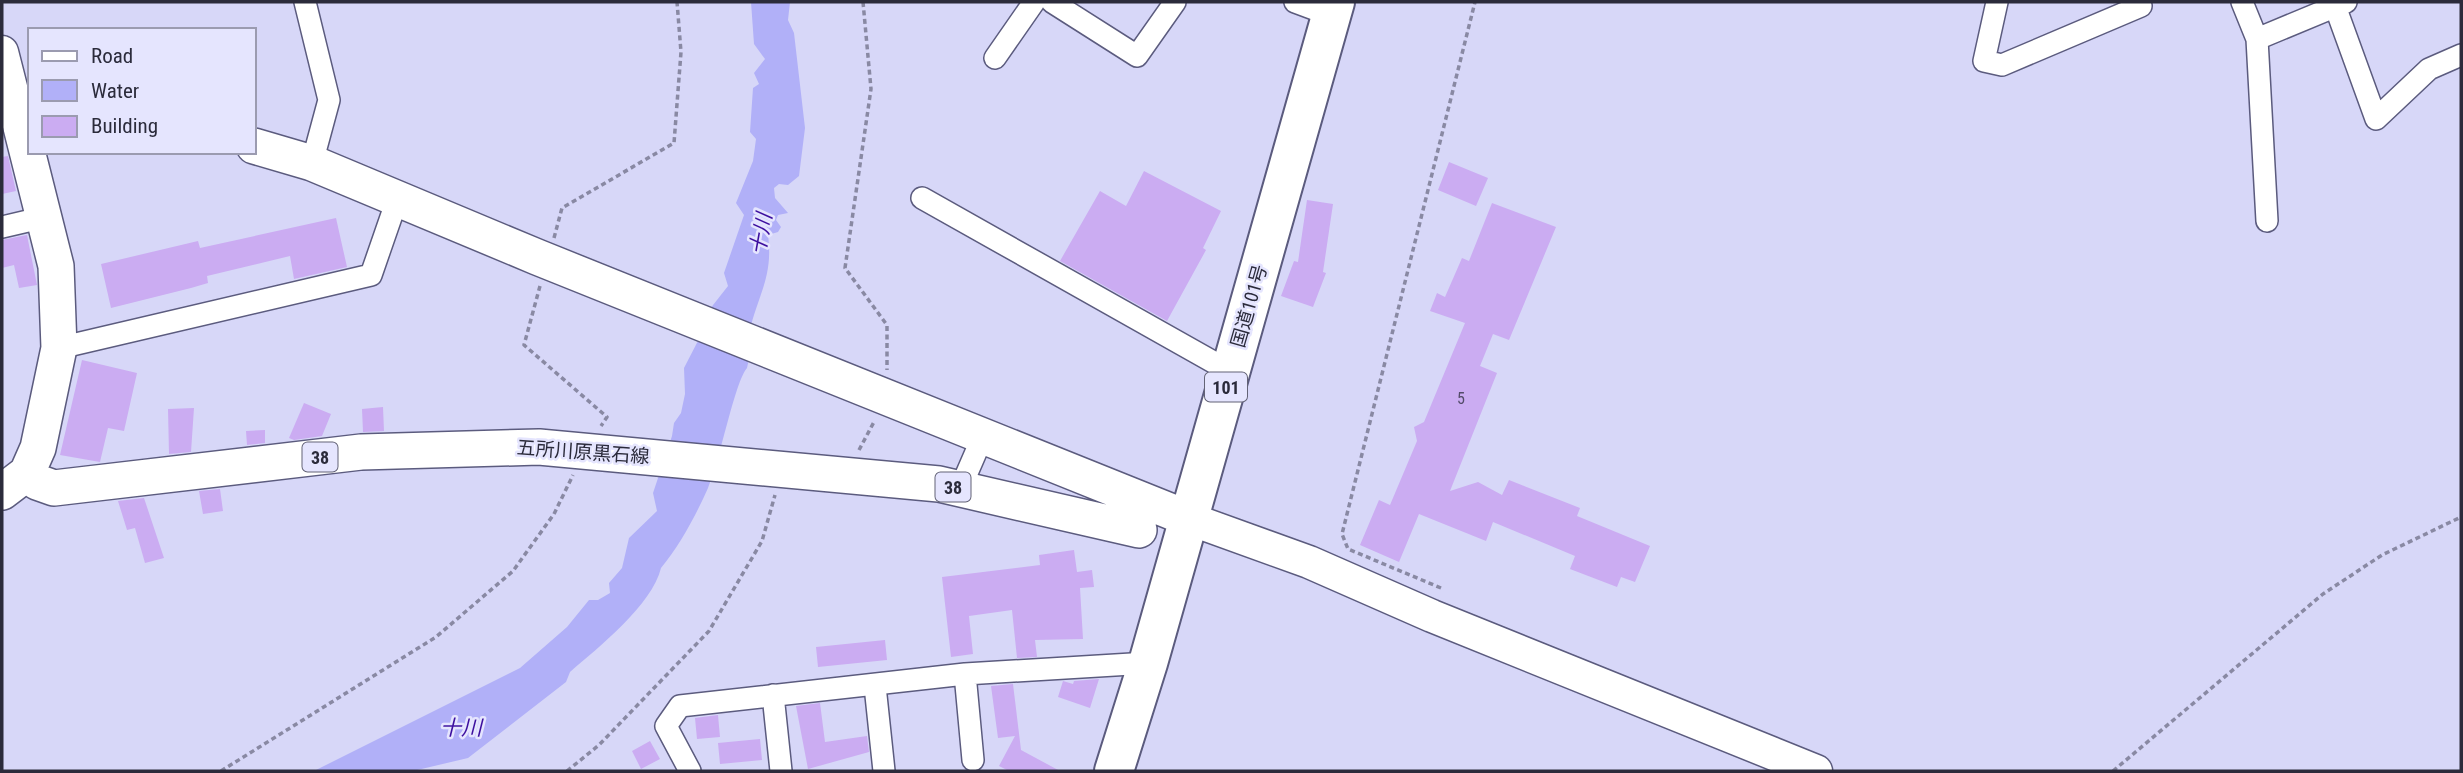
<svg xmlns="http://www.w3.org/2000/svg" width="2463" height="773" font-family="'Roboto Condensed','Noto Sans JP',sans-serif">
<rect width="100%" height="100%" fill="#d7d7f8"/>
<path fill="#b1b0f8" d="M751,2H790L788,20L794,33L805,128L799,176L788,185L779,184L774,188L775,198L788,213L778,215L776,220L781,227L778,232L768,235C773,273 761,290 751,325C747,339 751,354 747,368C735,381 719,464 708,488C696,515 680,545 661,568C652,605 599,647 570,672L566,682L468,758L413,771H314L520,668L567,627L589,600H598L610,593L609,583L622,568L629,538L657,511L653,493L672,436L674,423L681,413L685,394L684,368L700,337L706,314L728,286L724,273L744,215L736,203L753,161L756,139L750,132L753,88L759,84L754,73L765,59L754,44Z"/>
<path fill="#cbacf2" d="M8,156L16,191L2,194V157Z
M1449,162L1488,178L1476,206L1438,190Z
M1144,171L1221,211L1203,248L1206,250L1167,321L1060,261L1100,191L1126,206Z
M1307,200L1333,204L1323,272L1326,273L1313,307L1281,296L1294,261L1298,262Z
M1492,203L1556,227L1509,340L1493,334L1480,366L1497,373L1450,491L1478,482L1502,495L1509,480L1580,508L1577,516L1650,546L1635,582L1621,577L1617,587L1570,569L1575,556L1493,522L1486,541L1419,514L1399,562L1360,545L1379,500L1390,505L1417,441L1414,427L1424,422L1465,323L1430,311L1437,293L1445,297L1462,258L1469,261Z
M336,218L347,267L294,279L290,256L207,276L208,283L191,288L111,308L101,264L198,241L200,248Z
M27,235L37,285L19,288L14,265L2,268V240Z
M82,360L137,373L124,431L108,428L100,462L60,455Z
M304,403L331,414L322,436L294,440L289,438Z
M383,407L384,431L363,432L362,409Z
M194,408L191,452L169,454L168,409Z
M265,430V443L247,445L246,431Z
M220,489L223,511L203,514L199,491Z
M144,498L164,558L145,563L135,528L127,530L118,501Z
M1074,550L1077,572L1092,570L1094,587L1080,588L1083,639L1035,640L1037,657L1017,658L1012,610L969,616L973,654L951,657L942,577L1040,565L1039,555Z
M885,640L887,660L818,667L816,647Z
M1099,679L1090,708L1058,697L1063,681L1073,684L1074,681Z
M1013,684L1021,750L1060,771H1009L999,766L1015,736L998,738L991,686Z
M820,703L825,742L867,736L869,752L808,769L796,706Z
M718,715L720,737L697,739L695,718Z
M760,739L762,760L720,764L718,743Z
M650,741L660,759L641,769L632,751Z"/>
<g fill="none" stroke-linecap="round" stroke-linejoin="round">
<g stroke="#5b5b7e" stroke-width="24">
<path id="street" d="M305,2L329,100L312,163
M1052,2L1137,56L1175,2
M1295,2L1330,15
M1997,2L1984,61L2002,65L2141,6L2140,2
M2242,2L2257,39L2267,221
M2337,2L2335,6L2376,119L2429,69L2461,55
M2257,39L2346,2
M995,58L1034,2
M922,198L1231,372
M2,227L45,217
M59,348L371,275L398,197
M960,489L983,436
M965,674L973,760
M875,686L884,771
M773,695L781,771
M690,771L666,726L680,706L965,674L1148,663"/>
</g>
<g stroke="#5b5b7e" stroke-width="35">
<path id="secondary" d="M2,52L16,107
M1187,518L1309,562L1432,616L1816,771"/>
</g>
<g stroke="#5b5b7e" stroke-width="38">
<path id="primary" d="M254,146L312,163L537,257L1187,518
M27,473L37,482L54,488L361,452L539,447L939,484L1139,530
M2,492L27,473L38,448L59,348L56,266L16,107H30"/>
</g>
<g stroke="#5b5b7e" stroke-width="42">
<path id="highway" d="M1114,771L1148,663L1335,2"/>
</g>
<path stroke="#8989a3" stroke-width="3.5" stroke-dasharray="5 3.5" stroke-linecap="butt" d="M863,2L871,89L845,268L887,325V370
M554,238L562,208L674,143L681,52L677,2
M540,286L524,345L607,417L601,426
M859,450L875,420
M1441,588L1348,549L1342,534L1475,2
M221,771L436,637L513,571L554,514L573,475
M567,771L599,745L709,631L762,541L775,495
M2113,771L2323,594L2382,555L2461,517"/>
<use href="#street" stroke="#fff" stroke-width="21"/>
<use href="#secondary" stroke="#fff" stroke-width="32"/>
<use href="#primary" stroke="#fff" stroke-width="35"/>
<use href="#highway" stroke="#fff" stroke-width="38"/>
</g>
<g text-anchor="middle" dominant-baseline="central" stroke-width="5" stroke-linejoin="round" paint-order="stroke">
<g font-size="16" fill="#534b69">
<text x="1461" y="398">5</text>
</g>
<g fill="#e5e5fe" stroke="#636376" stroke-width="2">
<rect x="1205" y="372.5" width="42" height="29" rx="5"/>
<rect x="302.5" y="442.5" width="35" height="29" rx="5"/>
<rect x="935.5" y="472.5" width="35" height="29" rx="5"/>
</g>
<g font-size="18" font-weight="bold" fill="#2b2b3b">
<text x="1226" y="387">101</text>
<text x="320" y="457">38</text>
<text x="953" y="487">38</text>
</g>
<g font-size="19" fill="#2b2b3b" stroke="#e5e5fe">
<text transform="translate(1249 306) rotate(-74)">国道101号</text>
<text transform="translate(583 452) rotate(4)">五所川原黒石線</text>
</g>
<g font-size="21" font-style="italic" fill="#3d0f9f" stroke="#e5e5fe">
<text transform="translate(761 234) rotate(-80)">十川</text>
<text x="461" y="728">十川</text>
</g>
</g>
<rect width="2463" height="773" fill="none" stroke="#2b2b3b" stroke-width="7"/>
<rect x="28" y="28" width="228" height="126" fill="#e5e5fe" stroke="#9b9bb0" stroke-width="2"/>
<rect x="42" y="51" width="35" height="10" fill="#ffffff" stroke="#9b9bb0" stroke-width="2"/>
<text x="91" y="63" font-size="21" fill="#2b2b3b">Road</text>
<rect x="42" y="80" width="35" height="21" fill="#b1b0f8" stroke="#9b9bb0" stroke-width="2"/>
<text x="91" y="98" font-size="21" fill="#2b2b3b">Water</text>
<rect x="42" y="116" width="35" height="21" fill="#cbacf2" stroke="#9b9bb0" stroke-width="2"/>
<text x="91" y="133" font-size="21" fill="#2b2b3b">Building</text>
</svg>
